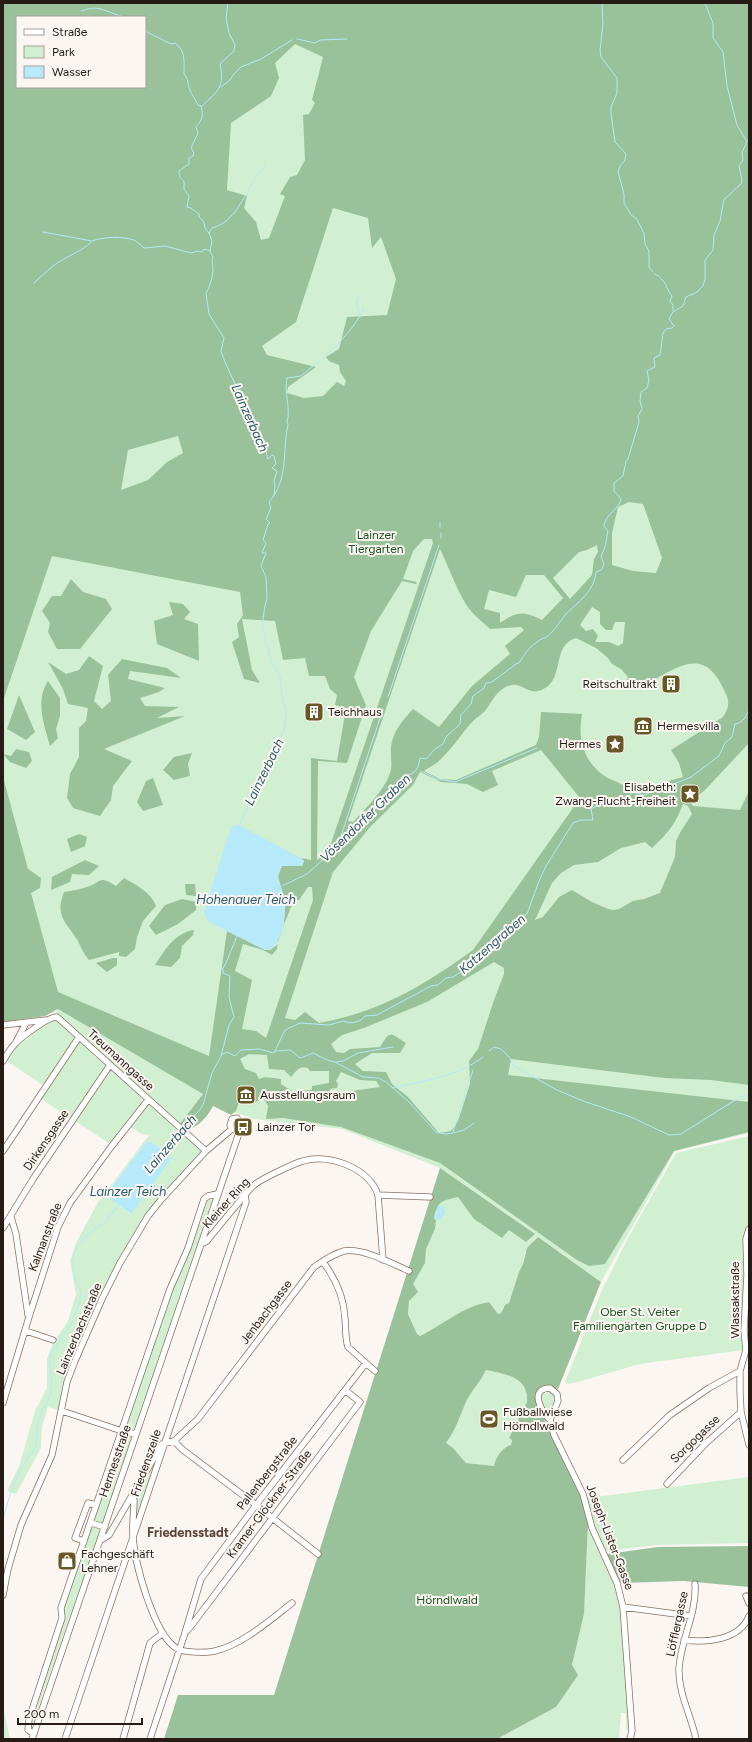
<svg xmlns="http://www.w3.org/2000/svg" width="752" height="1742" font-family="Figtree,sans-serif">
<rect width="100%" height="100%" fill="#fcf6f2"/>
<path fill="#d1f0d1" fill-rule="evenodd" d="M3,3H749V1133L675,1151L601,1282L538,1237L525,1253L523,1264L519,1272L509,1303L503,1307L501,1314H498L489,1302C463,1307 443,1325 419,1336L417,1334L408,1314L409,1301L400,1297L440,1168L342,1129L254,1119L234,1112L203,1094L179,1125L140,1089L142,1087L140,1085L138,1087L56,1012L58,1009L3,1000ZM17,17H145V87H17Z
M51,1020H57L75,1035V1038L44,1086L7,1061L15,1048Z
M79,1040L95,1054L94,1056L96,1058L97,1056L106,1065L71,1119L40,1098Z
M112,1069L141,1096L142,1104L110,1144L75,1121L109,1070Z
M146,1104H151L202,1151L201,1154L165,1192L125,1253L73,1362L61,1411L48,1407L42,1427L41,1448L16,1494L7,1491L19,1466L36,1408L39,1404L47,1387V1359L53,1343L68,1321L76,1294L70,1261L76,1243L98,1202L149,1135L142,1134L129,1126ZM147,1141L131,1214H130L105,1194Z
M749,1136V1224L743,1243L745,1276L744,1350L640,1364L581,1381L568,1384L565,1382L601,1292L628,1238L676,1153Z
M210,1198L212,1201L202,1229H201L200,1232L201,1233L134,1429H126L172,1287L206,1200Z
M486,1370C505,1374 529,1377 527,1402L509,1438L512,1440L511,1445L495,1466L466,1463L453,1448L446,1443C456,1430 460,1415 467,1400C472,1390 481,1381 486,1370Z
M549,1392L553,1394L555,1398L549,1413L540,1401L542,1394Z
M122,1433L131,1434L132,1437L122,1466L119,1471L120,1472L102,1524L95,1522L94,1520Z
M155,1458L157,1459L136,1518L138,1488Z
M749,1477V1543L657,1545L606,1551L593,1525L587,1498Z
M588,1523L616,1585L621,1605L629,1717L628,1731L626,1730V1713H621L619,1739H497L556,1707L572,1665L584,1614Z
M93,1525L99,1528V1533L31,1728L30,1721L63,1608L91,1526Z
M3,1707L10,1739H3Z"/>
<path fill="#99c29a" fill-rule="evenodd" d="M3,3H749V743L706,789L691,802L693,806L740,810L749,791V1085L711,1080L664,1078L511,1059L508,1075L749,1102V1132L674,1151L605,1264L589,1266L577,1260L440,1163L341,1127L283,1118L266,1119L268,1106L264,1099L255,1102L252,1098L253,1093L243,1090L236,1111L231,1115L213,1106C208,1116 198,1128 186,1130L179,1125L203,1094L58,1009L45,1016L3,1022V777L28,869L41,878L40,888L31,893L58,992L209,1056L227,931L265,950H270L277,945L284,923L285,903L278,876L282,866H302L304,861L301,858L311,860V758L337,761L346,708L335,705L337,695L330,689L325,676H309L305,658L283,660L275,621L242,619L252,670L260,683L244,679L232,642L239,637L237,624L243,615L240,592L52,556L3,701ZM17,17H145V87H17ZM295,44L323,57L312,100L315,103L309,114L303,115L305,160L297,175L290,177L280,194L285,196L269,238L261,240L256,222L244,208L247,196L227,190L231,123L271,96L279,78L275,63ZM333,208L368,218L372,248L381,237L396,279L387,315L347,317L339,349L326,357L329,361L339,365L340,372L346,381L344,386L337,382L323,396L304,398L287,393L288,387L316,367L267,355L262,346L296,322ZM178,436L183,453L167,462L148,480L121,490L128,450ZM629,502L643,504L662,558L656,573L633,571L612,565V533L618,507ZM424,539H432L433,543L328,852L317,860L318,761L347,763L366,705L354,677L371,631L402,581L416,584L417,582L403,579L413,551ZM597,545L598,552L594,559L592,575L570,599L553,578L579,552L587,550ZM440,549C449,567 459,597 471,611C477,618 484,623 490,629L521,627L524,630L505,646L510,654L472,686L439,727L413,709C403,720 392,732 391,748C390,757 393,764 390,773C384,791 366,808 353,822L348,821ZM526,575H544L563,598L542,620C524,611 517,611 500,623V613L484,609L489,590L516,597ZM592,607L600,612V624L606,630H612L615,622H625L623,643L618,646L609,642H595L598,636L593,629L586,631L580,625ZM576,638L596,648L608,658L612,664L621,669L628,677L625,687C629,688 634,689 638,689C643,689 649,683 654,680C686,661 707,651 725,692C730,702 729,708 723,717L671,750L679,763L683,777C668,781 646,789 631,787C627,787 621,784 617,782C588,772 576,743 582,714L541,712L539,737L536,745L456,780L440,779L424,771C429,767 435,765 439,761C452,749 461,734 473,721C476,718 481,715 485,711C491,704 494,694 504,688C523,676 527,702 548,686C563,674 553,645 576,638ZM541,750L580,798L473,950C436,977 393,1004 349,1016C339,1019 328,1021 319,1023L305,1012L295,1020L285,1018L333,872L371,826L413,785L420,772L441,782L467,784L483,792L498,785L492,771ZM683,804L688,806L692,814L681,831L676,841L675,857L660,893L644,899L633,901L619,909L614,910L608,909L592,902L572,890L559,897L543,917L535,920L552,883L561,873L574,865L598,862L621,848L645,842L652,848C668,833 675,825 683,804ZM308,887H312L313,900L266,1038L256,1031L242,1029L252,980L235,971L243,944L263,950L272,955L277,949L278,939L294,900H299ZM494,962L504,968V974L493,1003L478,1049L469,1061L470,1084L458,1121L451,1131L439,1133L408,1097L392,1084L386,1072L363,1071L355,1064L372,1053H400L406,1043C391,1034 391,1028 380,1047L350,1049L344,1053L336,1052L331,1044L342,1035L364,1028L427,1002ZM249,1054L267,1055L269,1069L284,1070L291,1077C296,1071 300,1065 308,1068L310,1071H329V1083L312,1086V1090L292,1091L281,1084V1079L265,1077L259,1079L256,1073L245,1069L240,1059ZM341,1072L360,1080L376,1081L380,1087L351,1091H330V1089L337,1088L338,1084L336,1081Z
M71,579L83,592L106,599L112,609L80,649H57L48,632L50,623L42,611L52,596H61Z
M169,602L183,604L190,612L184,619L198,624L199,661L157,644L154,621L173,615Z
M89,656L103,666L94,701L102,709L111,701L108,675L122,659L167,668L181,678L130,671L128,679L165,688L159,692L140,698L145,706L179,707L157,718L185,716L104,749L132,761L113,786L111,800L100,816L73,808L67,798L70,774L79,757V728L86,721L88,708L68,704L63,689L48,662L66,674L79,670Z
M48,681L60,698V716L56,729L58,738L50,746C44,725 35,701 48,681Z
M19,695L35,732L26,740L7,729Z
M16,749L29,752L32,761L26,768L10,762L3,754L11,756Z
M192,753L188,764L190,776L174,780L163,770L174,757Z
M153,778L163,805L143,811L137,802L146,781Z
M79,834L87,837L85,846L71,852L67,839Z
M85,860L99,866L89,875L72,874L70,882L51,890L52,877Z
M124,878C136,885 151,892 156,906L143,921L137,937L135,949L126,957L119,956V952L89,960C84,954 81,948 78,941C67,922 54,917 64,892C72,891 80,889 87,887C102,883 97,874 116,886Z
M185,884H195L196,896L186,895Z
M182,899L197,902L196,910L178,924L156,935L149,926L165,905Z
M194,930L193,935L182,946L180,958L171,967L155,965C165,950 174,933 194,930Z
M113,958H117V965L107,972L96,963Z
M440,1168L535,1234L526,1242L509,1230L502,1238L474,1219L458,1197C442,1201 438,1200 434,1218L436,1221L435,1229L426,1249L425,1263L413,1284L418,1292L409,1301L408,1314L417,1334L420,1336C443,1325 463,1306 489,1302L498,1314L501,1313L505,1305L509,1303L519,1272L523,1264L527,1248L538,1237L601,1282L558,1389L549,1386C540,1390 535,1392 536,1402L578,1488L588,1523L584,1614L572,1665L578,1675L556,1707L497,1739H164L178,1695H274ZM486,1370C505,1374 529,1377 527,1402L509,1438L512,1440L511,1445C502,1448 496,1457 494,1466L466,1463L453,1448L446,1443C456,1430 460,1415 467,1400C472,1390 481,1381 486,1370Z
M749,1546V1587L684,1581L620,1583L607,1554L658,1547Z"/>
<path fill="#b6e9f9" d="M239,825L301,858L304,861L302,866H282C281,869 278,874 278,877C280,886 284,893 285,902C286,916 282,949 265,950L207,921L204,912L231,827Z
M147,1141L163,1149L171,1159L131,1214L105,1195Z
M438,1205L444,1207L445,1213L441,1219L436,1220L434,1218L437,1214Z"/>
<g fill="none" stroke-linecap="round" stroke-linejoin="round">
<path stroke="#b6e9f9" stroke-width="1" d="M602,3L603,24L600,50L601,57L617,78V93L611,107V114L615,142L626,154L625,160L620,166L618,172L624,194V203L631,215L637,219L644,234L645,244L649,251V267L653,272
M705,3L713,23V38L723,52L727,86L737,125L746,140
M81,11C95,6 99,8 112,13C116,15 120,15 124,17
M145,31L171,44L175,43C186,51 184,62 184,74C189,79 187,84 190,90C192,95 195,99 198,105L201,106
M297,39L315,43L320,40L347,39
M221,87L230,80L234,74L241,67L261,59L292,40
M201,106C204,116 202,120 196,127L198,133L191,148L194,153L193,156L189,158V164L179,171C179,177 180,178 184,181V189L189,196L187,207L191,208L199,214V217L204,222L205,228L209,233L212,241L210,251L213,257C211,262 213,264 213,270C213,276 209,289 206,293L209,314L224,338L221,351L225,362L261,441C266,447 266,453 268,459L272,455L274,456L276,464L272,468L277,471L274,481L275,485L274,496
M202,106C218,91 225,87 220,64L234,51L235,45L229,33L226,18L228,3
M43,232L92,241C103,237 122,236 134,240C137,242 141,245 144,248L165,246L191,253L198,251L202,252L204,249L210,251
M209,233L212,228C235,222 244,196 255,178C259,173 264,169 266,163
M655,274C667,280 665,288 672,296L670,301L673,305V311
M34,283C40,277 47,271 53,266C64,257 83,251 91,242
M360,317L356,301L360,294
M322,359C334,349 360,322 364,307
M316,364L320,361
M440,522V527
M441,538V533
M388,697L439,545
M421,771L437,779L455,782L537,748
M239,825L255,791L257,783L262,777L271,755L284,731L286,711L282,696L280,676L271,661L267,645L263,640L266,635C265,633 263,631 262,629C262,625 265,602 267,599L266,577L261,566L266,553H262L266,543L263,540L268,524L270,523L266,519L271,508L269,502C289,479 282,453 288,425L287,422C291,409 284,393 287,378L301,376L314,365
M338,845L383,709
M282,886L307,874L344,841L362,819L371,814L383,798L392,794C394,788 403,778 408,775C411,774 414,773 416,770C419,767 419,762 420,758L426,759L435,749L443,744L446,737L460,724L461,715L471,704L473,696L484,688L486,683L492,682L516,664L519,663C524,655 529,647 537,642C540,639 545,638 548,636C555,630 560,621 566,614C579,601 594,592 596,572L601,570L604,565L601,556L605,547L608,531L604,526C606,513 619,510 621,499L614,491V483L623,476L626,461L628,459L639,422L638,416L642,409L640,401L641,392L647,388L649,380L647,371L655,367L654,358L660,355L663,333L666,329L672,328L674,326L669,319L673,312L683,306L686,297L697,292L703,286L705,279V260L713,250L714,235L720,221L724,199C731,195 735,188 741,184L742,180L739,166L743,160L742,153L747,141L749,139
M276,1051L290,1050C303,1059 295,1060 313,1053L327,1060L335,1062L363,1077L378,1078L386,1082L409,1102L436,1132L445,1134L453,1133L464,1130L474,1123
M489,1051L494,1047L501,1049L510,1058L514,1066L555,1089L583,1101L631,1117L669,1135L681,1134L740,1097L749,1095
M221,1055L227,1052L235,1056L241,1050L259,1049L274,1053L285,1030L300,1023L329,1025L343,1021L350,1023L356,1022L361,1020L365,1016L377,1015L431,986L438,985L446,978L453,977L470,966L497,941L515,928L516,921L519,918L527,914L539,881L546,866L573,823L581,820H593L591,809L604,802C607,803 609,805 613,806C623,809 628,799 632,792L644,795L648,794L656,784L671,785L691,777L719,756L725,743L732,737L735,724C744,722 746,717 749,709
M336,1062L343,1061L358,1053L393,1047
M392,1088C423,1081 457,1077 483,1057
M182,1127L198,1112L203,1105L212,1073L221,1056L229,1025L234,1017L229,997L230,976L223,973V968L226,963L237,936
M453,1132L473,1070
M163,1150L180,1129
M747,1322V1328
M747,1329L749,1341
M3,1519L12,1488L22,1467L36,1447L37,1428L41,1414L50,1396L52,1386L50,1361L51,1354L71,1324L80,1302L81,1293L74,1274L73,1264L74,1253L80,1243L87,1235L104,1223L120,1204"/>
<g stroke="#896f5f" stroke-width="7">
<path id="minor" d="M3,1025L46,1020
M16,1042L26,1023
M3,1061C6,1056 10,1049 14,1045C20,1038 49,1016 57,1017L206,1151
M3,1151L79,1037
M378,1195L430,1197
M11,1217L16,1234L28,1315
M3,1228L33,1179L110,1065
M749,1229L746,1239L747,1275L744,1331L746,1350L740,1371V1392L741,1412L749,1445
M201,1244L207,1241C218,1227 229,1214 240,1201C244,1196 249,1189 254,1185C261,1179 295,1163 303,1161C329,1153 369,1168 378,1195L383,1260
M323,1262C336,1279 344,1297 345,1319C346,1328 345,1338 348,1347L375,1371
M26,1331L53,1340
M3,1403L29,1317L58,1227L70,1203L111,1147L148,1100
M62,1411L122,1431L136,1434
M550,1420C542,1412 528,1389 550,1388L557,1394L558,1401L550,1420L554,1435L583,1494L592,1528L617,1583L623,1607L632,1731L630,1739
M174,1441L183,1450L256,1505L318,1554
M623,1460L670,1415L709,1388L740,1371
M667,1484L705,1444L741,1412
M132,1495L134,1500C134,1512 132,1524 133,1536C134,1562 154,1634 176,1648C183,1653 207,1653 215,1651C242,1645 270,1620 292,1603
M91,1523L105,1527
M101,1540L109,1535L162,1444L174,1441L198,1419L314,1267C323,1261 333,1254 344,1251C363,1248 391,1263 409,1271
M84,1541L75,1538L88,1503L96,1505
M695,1584C697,1613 681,1639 679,1668C678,1693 691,1715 696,1739
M3,1595L8,1569L21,1525L52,1455L67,1382L75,1361L102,1299L120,1263L148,1216L160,1201L206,1151L232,1129
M746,1596L749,1603
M623,1607L691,1616
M188,1630L360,1402L345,1390
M684,1640C707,1643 740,1640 749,1616
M34,1734L28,1730L29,1719L62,1618L61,1608L170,1289L188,1248L204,1199L208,1196L217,1194
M32,1739L240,1130V1122L237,1118L232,1119L230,1125L232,1129L236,1130L238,1135
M65,1739L246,1202L245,1195
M123,1739L150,1643L163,1633
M150,1739L184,1636L201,1579L256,1505L366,1363"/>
</g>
<use href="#minor" stroke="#fff" stroke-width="5.5"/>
</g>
<defs>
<g id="building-square" transform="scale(1)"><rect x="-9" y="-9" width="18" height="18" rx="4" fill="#695826" stroke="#fcf6f2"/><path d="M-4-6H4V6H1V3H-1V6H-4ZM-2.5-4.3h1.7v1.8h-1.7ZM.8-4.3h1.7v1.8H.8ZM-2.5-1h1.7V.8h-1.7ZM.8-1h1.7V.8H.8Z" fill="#fff"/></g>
<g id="museum-square" transform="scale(1)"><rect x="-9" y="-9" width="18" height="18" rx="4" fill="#695826" stroke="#fcf6f2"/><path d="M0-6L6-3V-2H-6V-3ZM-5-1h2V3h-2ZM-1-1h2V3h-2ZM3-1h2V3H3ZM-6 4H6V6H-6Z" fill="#fff"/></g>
<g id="sight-square" transform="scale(1)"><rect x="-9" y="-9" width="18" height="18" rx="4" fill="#695826" stroke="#fcf6f2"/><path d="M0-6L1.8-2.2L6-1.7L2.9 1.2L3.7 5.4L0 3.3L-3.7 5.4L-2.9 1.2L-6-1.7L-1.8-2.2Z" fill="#fff"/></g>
<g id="bus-square" transform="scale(1)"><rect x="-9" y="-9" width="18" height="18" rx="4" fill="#695826" stroke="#fcf6f2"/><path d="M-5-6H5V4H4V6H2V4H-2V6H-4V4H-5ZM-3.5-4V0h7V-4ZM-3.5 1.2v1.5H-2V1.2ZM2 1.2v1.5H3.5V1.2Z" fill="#fff"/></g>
<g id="stadium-square" transform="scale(1)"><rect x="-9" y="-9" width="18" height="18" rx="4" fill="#695826" stroke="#fcf6f2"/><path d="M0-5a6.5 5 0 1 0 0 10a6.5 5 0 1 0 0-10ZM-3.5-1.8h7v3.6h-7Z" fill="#fff"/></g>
<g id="shop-square" transform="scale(1)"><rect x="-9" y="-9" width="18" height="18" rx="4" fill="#695826" stroke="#fcf6f2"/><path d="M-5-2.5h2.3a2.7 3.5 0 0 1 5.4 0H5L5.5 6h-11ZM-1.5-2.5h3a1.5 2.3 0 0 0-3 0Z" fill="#fff"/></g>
</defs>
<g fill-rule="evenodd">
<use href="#building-square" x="671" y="684"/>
<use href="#building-square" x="314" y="712"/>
<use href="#museum-square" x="643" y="726"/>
<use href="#sight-square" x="615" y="744"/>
<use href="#sight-square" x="690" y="794"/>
<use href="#museum-square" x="246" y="1095"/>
<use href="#bus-square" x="243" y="1127"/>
<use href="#stadium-square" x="489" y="1419"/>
<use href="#shop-square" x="67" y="1561"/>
</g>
<g text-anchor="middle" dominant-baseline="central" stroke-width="4" stroke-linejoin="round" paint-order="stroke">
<g font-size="12" fill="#195320" stroke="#fcf6f2">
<text x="376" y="535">Lainzer<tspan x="376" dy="14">Tiergarten</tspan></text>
<text x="640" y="1312">Ober St. Veiter<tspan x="640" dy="14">Familiengärten Gruppe D</tspan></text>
<text x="447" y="1600">Hörndlwald</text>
</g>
<g font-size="12" fill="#261c15" stroke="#fcf6f2" text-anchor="start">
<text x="657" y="684" text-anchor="end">Reitschultrakt</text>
<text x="328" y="712">Teichhaus</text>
<text x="657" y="726">Hermesvilla</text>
<text x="601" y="744" text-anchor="end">Hermes</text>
<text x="676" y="787" text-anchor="end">Elisabeth:<tspan x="676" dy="14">Zwang-Flucht-Freiheit</tspan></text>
<text x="260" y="1095">Ausstellungsraum</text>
<text x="257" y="1127">Lainzer Tor</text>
<text x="503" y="1412">Fußballwiese<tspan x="503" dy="14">Hörndlwald</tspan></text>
<text x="81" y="1554">Fachgeschäft<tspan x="81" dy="14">Lehner</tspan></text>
</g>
<g font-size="12" fill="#261c15" stroke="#fcf6f2">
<text transform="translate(121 1060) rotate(42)">Treumanngasse</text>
<text transform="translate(46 1140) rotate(-56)">Dirkensgasse</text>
<text transform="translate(226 1203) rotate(-48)">Kleiner Ring</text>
<text transform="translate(45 1237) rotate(-69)">Kalmanstraße</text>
<text transform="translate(735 1300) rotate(-90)">Wlassakstraße</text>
<text transform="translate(266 1312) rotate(-53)">Jenbachgasse</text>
<text transform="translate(79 1329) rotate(-67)">Lainzerbachstraße</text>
<text transform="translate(695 1439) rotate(-44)">Sorgogasse</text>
<text transform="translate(115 1461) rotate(-71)">Hermesstraße</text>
<text transform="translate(146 1463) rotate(-71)">Friedenszeile</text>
<text transform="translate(267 1473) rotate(-52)">Pallenbergstraße</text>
<text transform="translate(269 1504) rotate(-53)">Kramer-Glöckner-Straße</text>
<text transform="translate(610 1537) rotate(69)">Joseph-Lister-Gasse</text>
<text transform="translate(677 1624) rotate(-78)">Löfflergasse</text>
</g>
<g font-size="13" font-style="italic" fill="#265b6a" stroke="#fcf6f2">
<text transform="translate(250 418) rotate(66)">Lainzerbach</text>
<text transform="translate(264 772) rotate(-64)">Lainzerbach</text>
<text transform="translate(365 818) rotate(-44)">Vösendorfer Graben</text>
<text x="246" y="899">Hohenauer Teich</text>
<text transform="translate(492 944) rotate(-41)">Katzengraben</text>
<text transform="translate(170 1144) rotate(-49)">Lainzerbach</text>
<text x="128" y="1191">Lainzer Teich</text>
</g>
<g font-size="13" font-weight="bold" fill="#5d4537" stroke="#fcf6f2">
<text x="188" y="1532">Friedensstadt</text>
</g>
</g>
<rect width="752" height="1742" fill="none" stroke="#261c15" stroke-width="8"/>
<rect x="16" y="16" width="130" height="72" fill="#fcf6f2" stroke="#a69f9a"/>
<rect x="24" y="29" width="20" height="6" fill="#ffffff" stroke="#a69f9a"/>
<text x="52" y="36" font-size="12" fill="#261c15">Straße</text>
<rect x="24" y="46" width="20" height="12" fill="#d1f0d1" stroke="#a69f9a"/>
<text x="52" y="56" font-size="12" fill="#261c15">Park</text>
<rect x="24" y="66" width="20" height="12" fill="#b6e9f9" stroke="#a69f9a"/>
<text x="52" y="76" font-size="12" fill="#261c15">Wasser</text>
<path d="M18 1718v6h124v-6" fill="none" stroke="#261c15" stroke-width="2"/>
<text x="24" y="1718" font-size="12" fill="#261c15" stroke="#fcf6f2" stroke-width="3" paint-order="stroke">200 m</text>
</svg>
